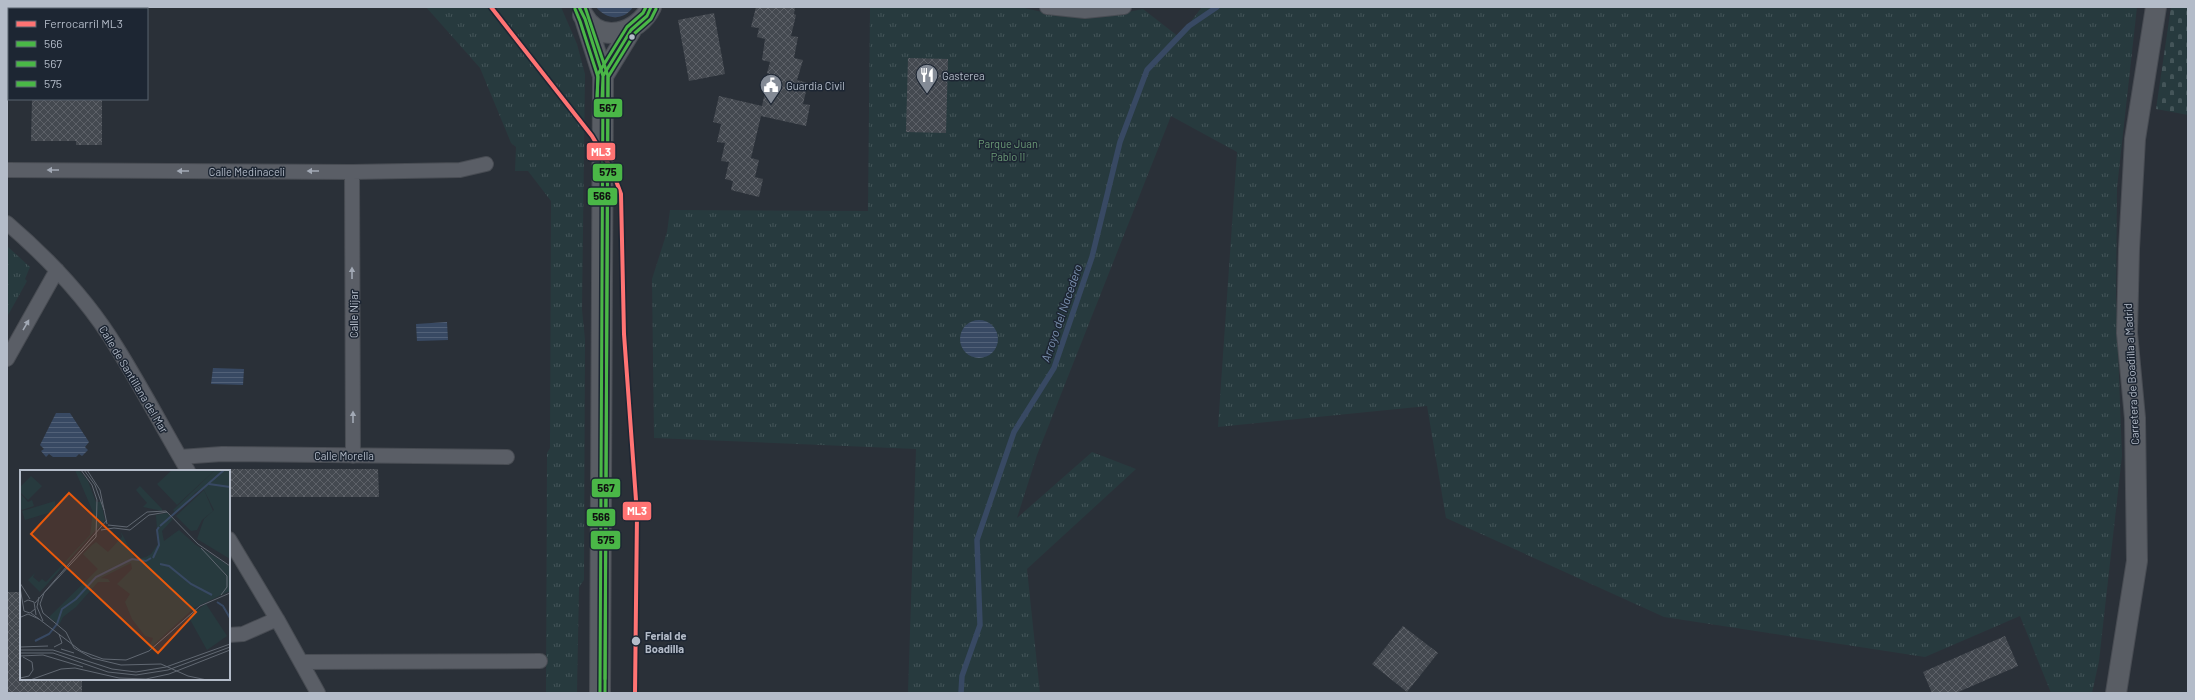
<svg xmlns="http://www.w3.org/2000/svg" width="2195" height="700" font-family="Barlow,sans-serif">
<defs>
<pattern id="grass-tufts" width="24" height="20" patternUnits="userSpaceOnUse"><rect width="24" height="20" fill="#273a3e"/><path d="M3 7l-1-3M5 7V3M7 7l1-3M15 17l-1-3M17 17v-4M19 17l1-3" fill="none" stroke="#445559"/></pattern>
<pattern id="cemetery-stones" width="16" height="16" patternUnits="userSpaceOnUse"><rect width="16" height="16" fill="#273a3e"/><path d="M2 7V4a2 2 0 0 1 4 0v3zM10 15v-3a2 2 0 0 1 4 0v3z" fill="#445559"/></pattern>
<pattern id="water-rules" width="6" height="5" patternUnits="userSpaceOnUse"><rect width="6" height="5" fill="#384963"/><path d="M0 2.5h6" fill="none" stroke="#526178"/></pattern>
<pattern id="building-cross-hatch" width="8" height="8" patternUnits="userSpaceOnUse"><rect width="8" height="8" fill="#444950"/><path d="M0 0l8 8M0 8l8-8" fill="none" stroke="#5d6168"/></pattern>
</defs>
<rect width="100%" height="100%" fill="#2a3038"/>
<path fill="url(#grass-tufts)" d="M426,7H561L577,44L585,74L582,310L585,339L584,580L579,587L577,693H546L547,453L550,448L551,201L528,171H515L516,147L511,143L480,68Z
M870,7H1020L1060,16L1097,18L1143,9L1179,37L1202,7H2137L2117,188L2116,297L2122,456L2099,661L2092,693H2051L2020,616L1925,657L1664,617L1446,518L1427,406L1218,427L1237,152L1171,116L1037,455L1017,518L1092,452L1136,469L1027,569L1040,693H908L916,449L654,438L652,279L667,232L670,210L868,211Z
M7,246L30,267L25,279L27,281L7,317Z"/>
<path fill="url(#cemetery-stones)" d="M2171,7H2188V115L2156,109Z"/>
<path fill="url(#water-rules)" d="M596,7H633C624,21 606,20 596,7Z
M960 339a19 19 0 1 1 38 0a19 19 0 1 1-38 0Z
M447,322L448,340L417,341L416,324Z
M213,368L244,369L243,385L211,384Z
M56,413H70L89,442L85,447L88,450L82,456L79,454L76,457H53L49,454L46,457L41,451L44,449L40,445Z"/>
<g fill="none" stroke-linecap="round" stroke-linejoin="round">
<path stroke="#384963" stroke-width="5.5" d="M961,693L962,676L980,625L977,540L1014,432L1054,368L1092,257L1120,142L1147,70L1189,26L1217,7"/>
</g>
<path fill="url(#building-cross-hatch)" d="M756,7H795L794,14L796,15L791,36L798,37L794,58L803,60L797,80L808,83L803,104L810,105L806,126L761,116L751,158L759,160L755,177L763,179L759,197L731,190L733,181L725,179L729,162L721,161L725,143L717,142L721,124L713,122L719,96L762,106L769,74L767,73L770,62L762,60L765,39L757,37L759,28L751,27Z
M714,13L725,74L689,81L678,20Z
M908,58L948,59L946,133L906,132Z
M32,99H102V145H76V141H31Z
M229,469H378L379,497H229Z
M7,592H21V679H82V693H7Z
M1403,626L1438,653L1407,692L1372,664Z
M2005,636L2018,666L1956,693H1932L1923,672Z"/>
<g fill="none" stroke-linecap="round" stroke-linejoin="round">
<g stroke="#484c53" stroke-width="16">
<path id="street" d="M1047,7L1085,11L1124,7
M7,170L352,172L460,170L486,164
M352,172L353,456
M7,223C49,259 88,300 117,348C142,388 164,430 188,471
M7,359L57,270
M180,457L222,454L507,457
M229,539L277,619L318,693
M229,635L243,634L277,619
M301,662L540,661"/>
</g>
<g stroke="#484c53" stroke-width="22">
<path id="secondary" d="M583,15C599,45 638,34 651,7
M585,19L603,76L600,693
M603,76L631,30
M2116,693L2137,561L2135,418L2127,333L2129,249L2135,139L2156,7"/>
</g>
<use href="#street" stroke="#5a5e66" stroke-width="14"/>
<use href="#secondary" stroke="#595d64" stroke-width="20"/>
<g stroke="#1d2633" stroke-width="6">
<path id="bus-1" d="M579,7L585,19L603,76L602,99
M600,693L603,76L631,30L647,16L651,7"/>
</g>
<g stroke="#1d2633" stroke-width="6">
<path id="bus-2" d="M575,9L580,21L598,77L597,99
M605,693L608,77L635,33L651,19L656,9"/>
</g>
<g stroke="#1d2633" stroke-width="6">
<path id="bus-3" d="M585,7L608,76L605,679
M597,99L598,74L627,27L643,13L646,7"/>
</g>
<use href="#bus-1" stroke="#4ab747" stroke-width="3"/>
<use href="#bus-2" stroke="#4ab747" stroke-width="3"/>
<use href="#bus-3" stroke="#4ab747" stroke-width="3"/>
<g stroke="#1d2633" stroke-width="7">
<path id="rail-1" d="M491,7L592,136L612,170L621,194L624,334L637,514L635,693"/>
</g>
<use href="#rail-1" stroke="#ff7373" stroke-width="4"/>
</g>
<defs><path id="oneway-solid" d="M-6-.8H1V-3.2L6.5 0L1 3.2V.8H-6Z"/></defs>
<g fill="#a2a9b5">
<use href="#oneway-solid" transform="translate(53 170) rotate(-180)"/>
<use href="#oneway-solid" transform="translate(183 171) rotate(-180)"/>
<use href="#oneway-solid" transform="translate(313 171) rotate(-180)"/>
<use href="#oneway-solid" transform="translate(352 273) rotate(-90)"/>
<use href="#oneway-solid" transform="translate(26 325) rotate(-60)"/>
<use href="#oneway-solid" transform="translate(353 417) rotate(-90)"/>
</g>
<defs>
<g id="restaurant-pin" transform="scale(1.15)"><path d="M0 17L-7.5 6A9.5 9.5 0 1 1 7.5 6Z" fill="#848b96" stroke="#1d2633"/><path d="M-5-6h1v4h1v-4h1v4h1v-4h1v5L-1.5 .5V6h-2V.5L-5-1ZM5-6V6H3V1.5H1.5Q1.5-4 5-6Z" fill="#fff"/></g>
<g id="civic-pin" transform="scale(1.15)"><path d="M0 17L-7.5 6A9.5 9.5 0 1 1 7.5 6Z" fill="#848b96" stroke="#1d2633"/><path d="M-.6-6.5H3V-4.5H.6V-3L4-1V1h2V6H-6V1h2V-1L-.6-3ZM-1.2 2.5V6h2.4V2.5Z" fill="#fff"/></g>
</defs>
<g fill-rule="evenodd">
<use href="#restaurant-pin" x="927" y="75"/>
<use href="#civic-pin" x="771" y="85"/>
</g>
<g fill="#b4bcc9" stroke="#1d2633" stroke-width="1.5">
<circle cx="632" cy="37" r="3.5"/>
<circle cx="636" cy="641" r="5"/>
</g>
<g text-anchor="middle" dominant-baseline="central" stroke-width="3" stroke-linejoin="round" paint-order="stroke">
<g font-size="11" fill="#b4bcc9" stroke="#1d2633" text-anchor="start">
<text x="942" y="75">Gasterea</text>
<text x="786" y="85">Guardia Civil</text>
</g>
<g font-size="11" fill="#6b9a76" stroke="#1d2633">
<text x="1008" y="143">Parque Juan<tspan x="1008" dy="13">Pablo II</tspan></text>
</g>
<g font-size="11" fill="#b4bcc9" stroke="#1d2633">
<text x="247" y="171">Calle Medinaceli</text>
<text transform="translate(353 314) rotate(-90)">Calle Nijar</text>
<text transform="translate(2131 374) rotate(-93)">Carretera de Boadilla a Madrid</text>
<text transform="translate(134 379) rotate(59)">Calle de Santillana del Mar</text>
<text x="344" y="455">Calle Morella</text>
</g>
<g font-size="11" font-weight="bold" fill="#b4bcc9" stroke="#1d2633" text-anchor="start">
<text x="645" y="635">Ferial de<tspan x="645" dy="13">Boadilla</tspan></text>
</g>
<g font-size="12" font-style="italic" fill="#7c92b1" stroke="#1d2633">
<text transform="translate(1061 313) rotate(-71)">Arroyo del Nacedero</text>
</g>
</g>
<g transform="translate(20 470)">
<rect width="210" height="210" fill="#2a3038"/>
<path d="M55,0H59L68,11L76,32H81L85,50L20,122L8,110L15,103L13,107L19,112L22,109L26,112L70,65L73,42ZM120,16L142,39V41L123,37L127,33L116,20ZM184,20L193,41L182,50L177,60L171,61L156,46ZM0,23L8,32L12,30L14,36L2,40L0,38ZM35,31V41L5,50L2,41ZM147,43L153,49L142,61L144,71L159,60L176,75L205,93L210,97V121L174,138L128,180L133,168L125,166L112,149L105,132L110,124L97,114L112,99L111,93L81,108L88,109L90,112H78L56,137L43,147L39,155L29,147L78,99L63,84L72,75L76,72L88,82L102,67L101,62L115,89L126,87L131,84L138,74L136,45Z" fill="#273a3e"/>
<path d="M195,0H210V89L177,69L184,49L194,40L183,18L176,22L156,43L153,40Z" fill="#273a3e"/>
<path d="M186,134L207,166L187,180L168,146Z" fill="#273a3e"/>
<path d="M152,0H195L157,35L137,14ZM11,6L22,16L8,30L0,22V17Z" fill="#273a3e"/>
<path fill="none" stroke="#384963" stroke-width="2" d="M189,14L210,17M140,56L204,0M133,88L139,75L137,60L139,57M140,94L149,96L171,114L192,125M197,132L203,136L210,148M15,171L29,164L37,154L42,139L56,129L76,107L112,89L126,91L131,88"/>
<path fill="none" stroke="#616872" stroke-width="1" d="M61,0L72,15L77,30L76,67L24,123L20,134L23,143L46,162L54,178L72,188L101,195L141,194L168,206L187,210M64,0L75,15L84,40M67,0L80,20L87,54M88,55L107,57L127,42L146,41L178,74L210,96M81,60L94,58L110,60L129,45L147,42M181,78L207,106V117L201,125M0,113L10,129M0,117L4,141L10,143L15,139M19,127L17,137L23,151M4,132L8,130L14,132L16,145M15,133L87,50M11,143L61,181L83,189L106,190L129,181L180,136L210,123M1,147L8,144L19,149M0,177L28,176M34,177L42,173L39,164M41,179L54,183M0,180H33L92,199L116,202L146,197L210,174M0,183H33L88,202L116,205L148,200L210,177M0,186L23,185L63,197M0,208L9,206L13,200L12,192L3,187M10,210L41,199L55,198L99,208L126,209L149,204L210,180"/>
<path fill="#e8590c" fill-opacity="0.15" stroke="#e8590c" stroke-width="2" d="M49,23L176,142L138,183L11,64Z"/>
<rect width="210" height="210" fill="none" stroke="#b4bcc9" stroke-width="2"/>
</g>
<g stroke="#1d2633" stroke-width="1.5">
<rect x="593" y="98" width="30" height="20" rx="4" fill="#4ab747"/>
<rect x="586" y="142" width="30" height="19" rx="4" fill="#ff7373"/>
<rect x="592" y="163" width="31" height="19" rx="4" fill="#4ab747"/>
<rect x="587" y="187" width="31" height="19" rx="4" fill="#4ab747"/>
<rect x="591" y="478" width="30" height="20" rx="4" fill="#4ab747"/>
<rect x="622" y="501" width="30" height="20" rx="4" fill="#ff7373"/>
<rect x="586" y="508" width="30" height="19" rx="4" fill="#4ab747"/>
<rect x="590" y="530" width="31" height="20" rx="4" fill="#4ab747"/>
</g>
<g font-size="11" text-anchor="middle" font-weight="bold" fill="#fff">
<text x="601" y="156">ML3</text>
<text x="637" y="515">ML3</text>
</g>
<g font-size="11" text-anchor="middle" font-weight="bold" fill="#111">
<text x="608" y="112">567</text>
<text x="608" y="176">575</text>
<text x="602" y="200">566</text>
<text x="606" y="492">567</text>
<text x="601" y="521">566</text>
<text x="606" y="544">575</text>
</g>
<rect width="2195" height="700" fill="none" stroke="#b4bcc9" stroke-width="16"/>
<rect x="8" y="8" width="140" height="92" fill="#1d2633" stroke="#59626f"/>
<rect x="16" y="21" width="20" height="6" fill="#ff7373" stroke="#59626f"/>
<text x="44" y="28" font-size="12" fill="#b4bcc9">Ferrocarril ML3</text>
<rect x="16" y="41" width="20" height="6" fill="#4ab747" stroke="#59626f"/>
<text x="44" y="48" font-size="12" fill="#b4bcc9">566</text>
<rect x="16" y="61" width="20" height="6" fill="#4ab747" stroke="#59626f"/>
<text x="44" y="68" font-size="12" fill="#b4bcc9">567</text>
<rect x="16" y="81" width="20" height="6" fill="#4ab747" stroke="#59626f"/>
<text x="44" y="88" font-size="12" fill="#b4bcc9">575</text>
</svg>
